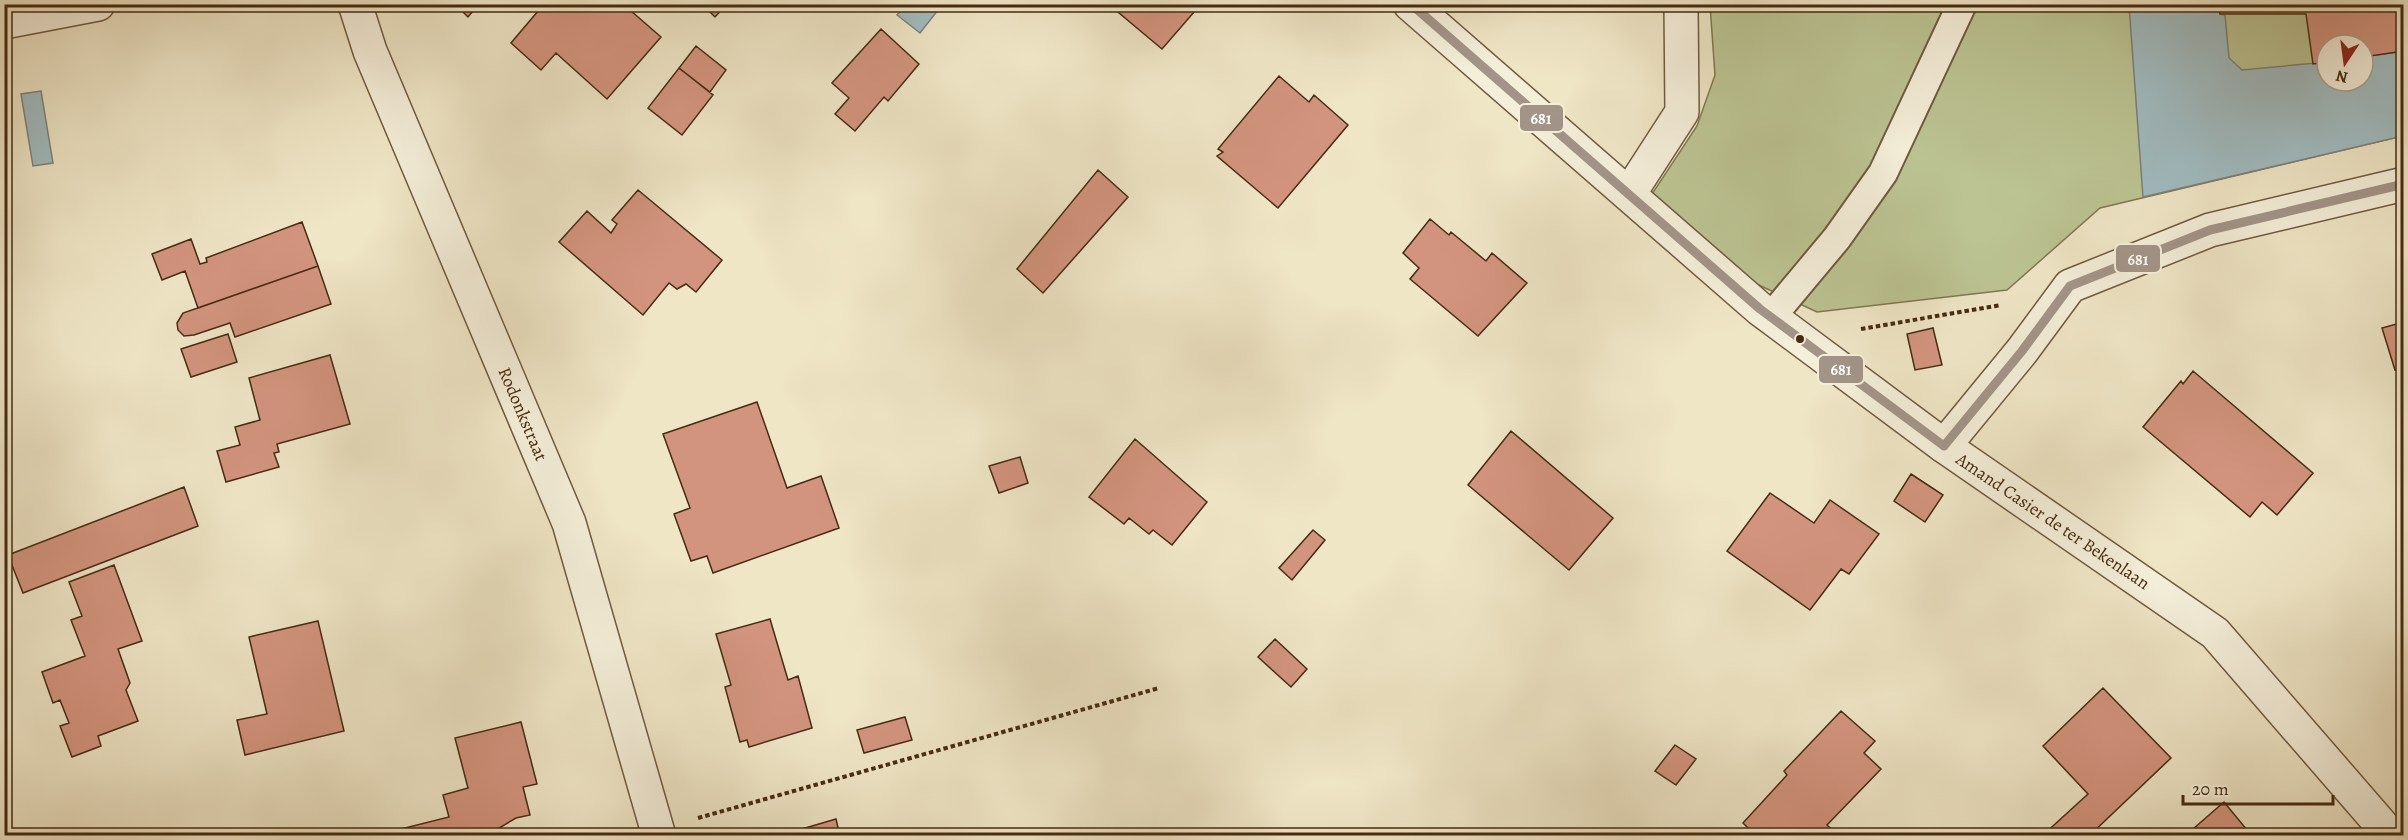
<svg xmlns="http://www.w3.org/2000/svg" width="2408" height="840" font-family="Alegreya,serif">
<rect width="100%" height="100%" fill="#efe6c6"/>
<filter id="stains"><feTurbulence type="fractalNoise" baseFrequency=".00333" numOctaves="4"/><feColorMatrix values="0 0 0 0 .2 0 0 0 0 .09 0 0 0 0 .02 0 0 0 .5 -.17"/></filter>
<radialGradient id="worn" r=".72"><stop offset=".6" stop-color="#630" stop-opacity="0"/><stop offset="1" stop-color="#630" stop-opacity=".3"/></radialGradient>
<path fill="#bcc493" stroke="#817852" stroke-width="1.5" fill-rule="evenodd" d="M1710,5H2403V136L2100,208L2007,290L1817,312L1748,280L1650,197L1697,126L1715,75ZM2327,45H2363V81H2327Z"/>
<path fill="#a1bcc1" stroke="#7d827b" stroke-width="1.5" d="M906,4H942V5L920,33L897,15Z
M2129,5H2219L2220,14L2225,15L2229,58L2242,70L2327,62V81H2363V57L2403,51V136L2143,197Z
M41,91L53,163L33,166L21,94Z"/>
<path fill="#d3947f" stroke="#462b11" stroke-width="1.5" d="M455,4H479L468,17Z
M544,4H623L661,37L607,99L556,53L541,70L511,43Z
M702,4H727L715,17Z
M1114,4H1201L1162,49L1112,7Z
M2219,4H2404V51L2363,57V45H2327V62L2313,64L2306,14H2220Z
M881,29L919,64L888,101L884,97L855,131L835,114L849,98L832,83Z
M696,46L726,70L710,92L679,68Z
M679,68L713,95L682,135L648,108Z
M1279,76L1309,102L1314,95L1348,125L1278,208L1217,156L1223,152L1218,149Z
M1098,170L1128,197L1043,293L1017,269Z
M638,190L722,260L696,292L686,284L677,289L669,283L643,315L559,242L587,211L611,233L617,224L612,220Z
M1430,219L1449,235L1451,232L1486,261L1492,253L1527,283L1478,336L1410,279L1419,268L1403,253Z
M302,222L318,266L198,308L185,271L162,280L152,254L191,239L200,264L207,262L206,258Z
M318,266L331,304L235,337L230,323L194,335L184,336L178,330L177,323L183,313Z
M2404,322V368L2395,370L2382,328Z
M1933,328L1942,365L1915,370L1907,334Z
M228,334L237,362L191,377L181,349Z
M330,355L350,424L277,444L279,452L274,453L279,467L226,482L217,451L240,445L235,427L260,420L249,378Z
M2193,371L2313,473L2277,515L2262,502L2250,517L2143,427L2181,381L2183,384Z
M757,402L787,488L821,476L839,528L713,573L707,556L691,561L674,514L690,508L663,434Z
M1511,431L1613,518L1569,570L1468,485Z
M1135,439L1207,502L1172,545L1153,530L1149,534L1129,518L1124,524L1089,497Z
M1020,457L1028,483L999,493L989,466Z
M1911,474L1943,495L1925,522L1894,501Z
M184,487L198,526L23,593L8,555Z
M1770,493L1814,523L1830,500L1879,534L1849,574L1841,569L1810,610L1727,551Z
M1313,530L1325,540L1292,580L1279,568Z
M114,565L142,641L118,649L130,683L126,690L138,721L98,736L101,746L72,757L60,726L69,723L60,700L53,703L42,672L85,656L71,620L82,616L69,582Z
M770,619L788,680L798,676L812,728L749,747L747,740L740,742L725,687L731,685L716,634Z
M318,621L344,731L245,755L237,720L267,714L249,637Z
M1275,639L1307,669L1291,687L1258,657Z
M2103,688L2171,758L2089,836H2042L2088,794L2043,746Z
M1841,711L1875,741L1864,753L1881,769L1827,825L1839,836H1756L1743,823L1787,775L1784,771Z
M905,717L912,740L864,753L857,730Z
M521,722L537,784L523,787L530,815L516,818L494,831L476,836H399L397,830L449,817L443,795L468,788L455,738Z
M1675,745L1696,759L1676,785L1655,771Z
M2224,802L2252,836H2185Z
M836,819L840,836H778Z
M1634,830L1641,836H1629Z"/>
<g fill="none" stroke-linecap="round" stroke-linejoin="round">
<g stroke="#705a3e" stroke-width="32">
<path id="service" d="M1771,317L1837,238L1883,173L1962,4"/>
</g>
<g stroke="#705a3e" stroke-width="36">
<path id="minor" d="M355,4L370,51L569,523L659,836
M4,22L98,4
M1629,194L1682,112L1681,4
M1944,446L2215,633L2391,836"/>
</g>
<g stroke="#705a3e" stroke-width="36">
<path id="tertiary" d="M1410,4L1760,309L1944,446L2022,351L2070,286L2210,230L2404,184"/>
</g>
<path stroke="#462b11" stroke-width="4" stroke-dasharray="4.5 3" stroke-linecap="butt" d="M1861,329L2001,305
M698,818L1159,688"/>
<use href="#service" stroke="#f5efda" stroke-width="28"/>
<use href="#minor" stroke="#f5efda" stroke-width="33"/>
<use href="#tertiary" stroke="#f5efda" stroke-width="33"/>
<g stroke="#f5efda" stroke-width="14">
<path id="bus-1" d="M1411,4L1760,309L1944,446
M1944,446L2022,351L2070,286L2210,230L2404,184"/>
</g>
<use href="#bus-1" stroke="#a29588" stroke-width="9"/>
</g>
<circle fill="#462b11" stroke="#f5efda" stroke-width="2" cx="1800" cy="339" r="5"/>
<g text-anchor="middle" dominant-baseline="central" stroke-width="6" stroke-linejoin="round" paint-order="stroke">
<g font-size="18" fill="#462b11" stroke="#f5efda">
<text transform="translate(523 414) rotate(67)">Rodonkstraat</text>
<text transform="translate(2053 521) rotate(34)">Amand Casier de ter Bekenlaan</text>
</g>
</g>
<g stroke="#f5efda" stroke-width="2">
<rect x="1519" y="104" width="45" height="28" rx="6" fill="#a29588"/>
<rect x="2115" y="244" width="46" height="29" rx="6" fill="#a29588"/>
<rect x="1818" y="355" width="46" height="29" rx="6" fill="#a29588"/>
</g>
<g font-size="16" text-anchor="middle" font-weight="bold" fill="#fff">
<text x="1541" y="124">681</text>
<text x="2138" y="265">681</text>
<text x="1841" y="375">681</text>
</g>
<rect width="2408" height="840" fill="none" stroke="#efe6c6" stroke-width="24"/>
<rect x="6" y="6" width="2396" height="828" fill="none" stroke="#462b11" stroke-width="3"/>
<rect x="12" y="12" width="2384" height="816" fill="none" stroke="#462b11" stroke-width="1.5"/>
<g transform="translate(2345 63) rotate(193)"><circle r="28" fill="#f5efda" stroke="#afa18a" stroke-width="1.5"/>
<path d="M0-4.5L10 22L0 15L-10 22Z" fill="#8f2418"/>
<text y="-9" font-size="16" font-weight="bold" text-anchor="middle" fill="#462b11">N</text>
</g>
<path d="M2183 795v9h150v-9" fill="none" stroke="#462b11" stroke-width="3"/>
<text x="2192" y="795" font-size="18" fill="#462b11" stroke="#f5efda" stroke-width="4.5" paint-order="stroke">20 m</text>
<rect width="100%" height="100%" filter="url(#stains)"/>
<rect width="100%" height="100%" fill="url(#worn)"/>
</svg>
